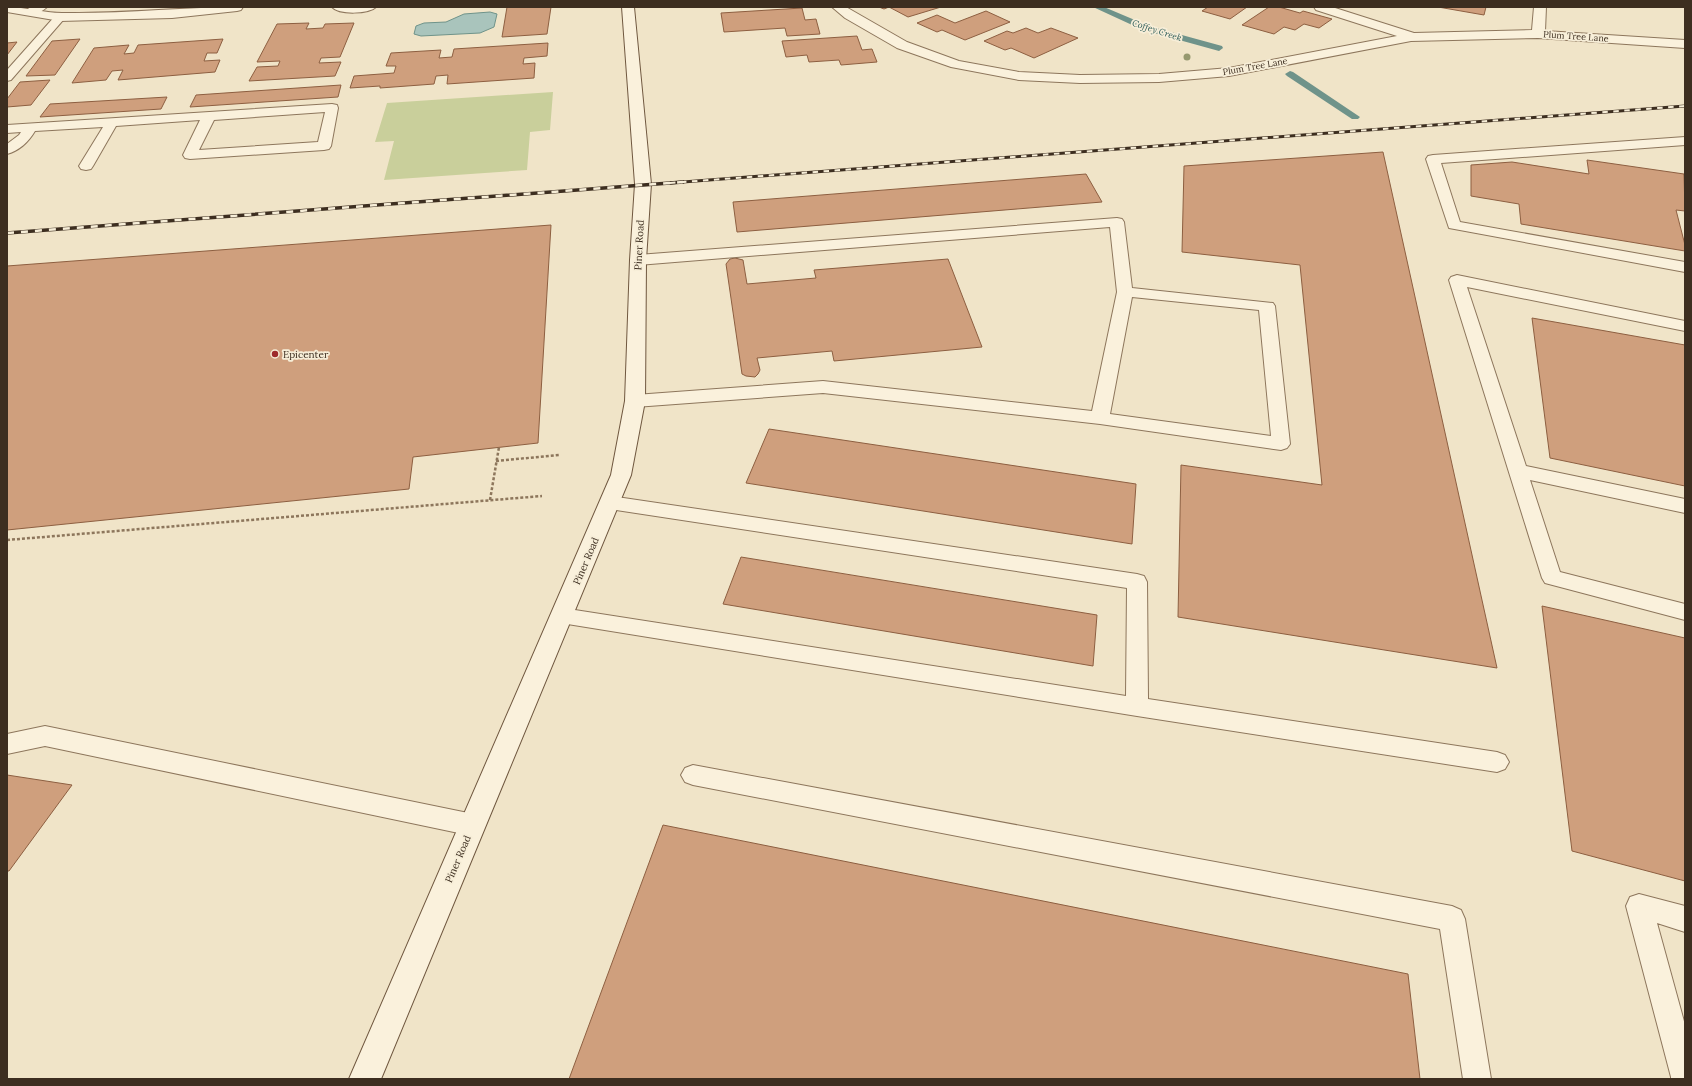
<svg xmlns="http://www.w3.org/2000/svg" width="1692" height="1086" font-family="Lora,serif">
<rect width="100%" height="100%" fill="#f0e4c8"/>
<path fill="#c9cf9b" d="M553,92L550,130L530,132L527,170L384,180L394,141L375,142L387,103Z"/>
<path fill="#a9c4bc" stroke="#6f938a" d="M490,12L497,14L494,27L480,33L421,36L414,34L416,26L424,23L446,22L464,14Z"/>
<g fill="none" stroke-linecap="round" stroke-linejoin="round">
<path fill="#6f938a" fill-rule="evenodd" d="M1093,7H1104L1149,26L1222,46L1223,48L1219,51L1143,30Z
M1290,71L1293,72L1360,117L1358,119H1352L1287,76L1285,74Z"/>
</g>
<path fill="#cf9f7d" stroke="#8d5f41" d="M507,7H551L547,34L502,37Z
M879,7H941L908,17L889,7L884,9Z
M1208,7H1247L1230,19L1202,11Z
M1269,7H1279L1300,13L1303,11L1332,19L1319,28L1304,24L1295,30L1284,27L1274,34L1242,25Z
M1438,7H1486L1484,15Z
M802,8L805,20L816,19L820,34L787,36L785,28L724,32L721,13Z
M986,11L1010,22L965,40L942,30L937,32L917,23L937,15L955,23Z
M309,23L306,29L323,28L325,24L354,23L340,57L321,58L319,63L341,62L335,76L249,81L257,67L278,66L280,61L257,62L277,24Z
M1026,28L1038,33L1051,28L1078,38L1034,58L1011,48L1005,50L984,41L1007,31L1013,33Z
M857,36L862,50L872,49L877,62L841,65L839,60L809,62L807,55L786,57L782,41Z
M80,39L55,75L26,76L52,41Z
M223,39L217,53H207L204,61L220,60L215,72L118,80L123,70L112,71L106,80L72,83L94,48L129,45L124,54L134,53L138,45Z
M17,42L7,55V43Z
M548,43L547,56L524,58L523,64L535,63L534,78L447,84L448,75L436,76L434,84L380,88V86L350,88L354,76L394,73L396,66H386L391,53L441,50L439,58L452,57L454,49Z
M50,80L31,105L7,107V99L20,82Z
M341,85L338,97L190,107L196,95Z
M167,97L161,109L40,117L50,104Z
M1383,152L1497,668L1178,617L1181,465L1322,485L1300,265L1182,252L1184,166Z
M1587,160L1684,174L1685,211L1676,210L1685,245V251L1521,224L1519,204L1471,196V165L1512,162L1589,174Z
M1086,174L1102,202L737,232L733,202Z
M551,225L538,443L413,457L409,489L7,530V266Z
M735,258L743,260L747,284L816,278L814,270L948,259L982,347L834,361L832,351L757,358L760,370L758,374L755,377L746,376L742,374L726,264L730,259Z
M1532,318L1685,345V486L1550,458Z
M769,429L1136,484L1132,544L746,483Z
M741,557L1097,615L1093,666L723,604Z
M1542,606L1685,638V881L1572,851Z
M7,775L72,785L9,871H7Z
M663,825L1408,974L1420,1079H569Z"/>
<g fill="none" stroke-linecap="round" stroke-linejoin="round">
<g stroke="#8d765c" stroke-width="2">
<path id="service" d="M31,7H47C42,12 32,16 25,14L23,12Z
M332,7H376C369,14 339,15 332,7Z
M60,14L64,15L66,17L64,19L11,80L7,81V70L56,15Z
M332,104L337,105L338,108L331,146L329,149L324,150L190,159L185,158L183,155L200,120L116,126L93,166L91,169L86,170L81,169L79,166L103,127L35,131C29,141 19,151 7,154V144L19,135L21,132L7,133V125ZM325,112L318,142L199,150L214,120Z
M1685,137V145L1441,163L1460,222L1685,262V272L1449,228L1426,159L1428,156L1433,155Z
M1117,218L1122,219L1124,222L1132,288L1273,303L1275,306L1290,444L1287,448L1281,450L1100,424L823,393L635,407L629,405L626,401L629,397L635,395L823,381L1092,411L1117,292L1110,227L638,265L633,263L630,260L633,257L638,255ZM1132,297L1259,310L1271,436L1110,414Z
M1457,275L1685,321V331L1467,287L1526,466L1685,499V513L1530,480L1560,572L1685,604V620L1545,583L1542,578L1449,280L1451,277Z
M610,496L1137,574L1144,576L1147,582L1148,699L1497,752L1505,755L1509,762L1505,769L1497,772L1137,716L555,622L551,616L555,610L562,608L1126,696L1127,588L603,508L600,503L603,498Z
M45,726L473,814L482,817L485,825L482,833L473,836L45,746L7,754V734Z
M693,765L1452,906L1461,910L1465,919L1491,1079H1463L1440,929L693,785L685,782L681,775L685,768Z
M1639,894L1685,906V932L1657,923L1685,1025V1079H1671V1077L1626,906L1630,897Z"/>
</g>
<g stroke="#8d765c" stroke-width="2">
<path id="minor" d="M7,7C26,7 43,13 62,13C122,14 183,7 243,7L241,10L237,11L172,18L60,21L7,12Z
M832,7H846L907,42L959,61L1019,72L1080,75L1159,74L1229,68L1397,36L1316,10L1314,7H1332L1414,33L1532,30L1534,7H1546L1545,31L1685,40V48L1538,38L1411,41L1229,76L1159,82L1080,83L1019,80L951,67L897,48L845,18Z"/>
</g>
<g stroke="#6f573f" stroke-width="2">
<path id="secondary" d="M622,7H634L651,184L646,260L645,401L631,475L381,1079H349L611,475L625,401L630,260L635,184Z"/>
</g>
<path stroke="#8d765c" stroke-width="2.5" stroke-dasharray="3 2" stroke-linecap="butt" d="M496,461L559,455
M490,500L499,447
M7,540L542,496"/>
<use href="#service" fill="#faf1dc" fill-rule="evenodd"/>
<use href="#minor" fill="#faf1dc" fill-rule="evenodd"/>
<use href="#secondary" fill="#faf1dc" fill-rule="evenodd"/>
<g stroke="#3d2e20" stroke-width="3">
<path id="rail-far1" d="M670,183L1685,106"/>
</g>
<g stroke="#3d2e20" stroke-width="3.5">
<path id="rail" d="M7,233L683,182"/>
</g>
<use href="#rail-far1" stroke="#f7eed8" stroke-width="2" stroke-dasharray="5.5" stroke-linecap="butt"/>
<use href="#rail" stroke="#f7eed8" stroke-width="2.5" stroke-dasharray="7" stroke-linecap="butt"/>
</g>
<circle fill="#96986f" cx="1187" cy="57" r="3.5"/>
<circle fill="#9e2a2b" stroke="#f7eed8" stroke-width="1.5" cx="275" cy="354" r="4"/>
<g text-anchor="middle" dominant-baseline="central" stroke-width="3.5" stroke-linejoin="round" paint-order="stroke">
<g font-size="9" font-style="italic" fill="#2f5d5a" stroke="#f7eed8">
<text transform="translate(1157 30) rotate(18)">Coffey Creek</text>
</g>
<g font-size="9" fill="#3d2e20" stroke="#f7eed8">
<text transform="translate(1576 36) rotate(4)">Plum Tree Lane</text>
<text transform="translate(1255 66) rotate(-10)">Plum Tree Lane</text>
</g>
<g font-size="10" fill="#3d2e20" stroke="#f7eed8">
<text transform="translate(639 245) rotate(-87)">Piner Road</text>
<text transform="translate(586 561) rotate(-67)">Piner Road</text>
<text transform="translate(458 859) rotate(-67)">Piner Road</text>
</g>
<g font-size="10" fill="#3d2e20" stroke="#f7eed8" text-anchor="start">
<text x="283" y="354">Epicenter</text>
</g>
</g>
<rect width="1692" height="1086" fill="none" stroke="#3d2e20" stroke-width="16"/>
</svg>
